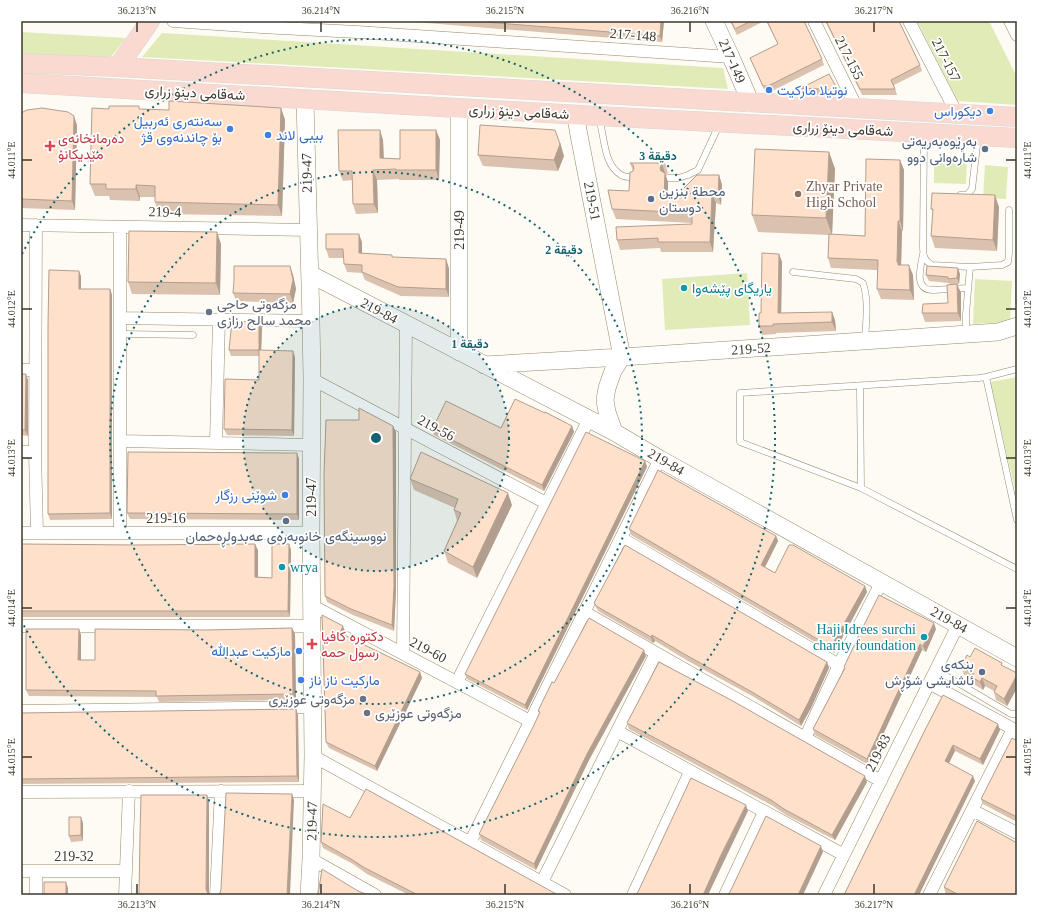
<svg xmlns="http://www.w3.org/2000/svg" width="1038" height="916" font-family="'Times New Roman',Vazirmatn,serif">
<rect width="100%" height="100%" fill="#fefbf5"/>
<path fill="#e1ebb7" d="M917,21H989L1017,77V105L958,101Z
M21,32L126,38L110,58L21,54Z
M162,33L723,68L728,89L142,57Z
M934,161L967,162L966,184L934,183Z
M985,165L1008,167L1006,199L983,198Z
M747,273L750,325L665,330L662,279Z
M975,279L1012,281L1010,322L973,324Z
M1017,377V498L990,382Z"/>
<g fill="none" stroke-linecap="round" stroke-linejoin="round">
<g stroke="#968a6b" stroke-width="7">
<path id="lane" d="M599,119C605,137 603,164 621,175C624,177 630,177 633,178
M924,135L923,245C923,254 923,260 932,265L970,267L1002,265L1008,262L1009,253V210
M668,178H678L688,175L698,170L719,125
M960,195H967L972,189L978,137
M923,254C921,266 913,290 933,290L968,288
M793,272L856,279L863,283C869,301 866,321 865,340
M966,333V314L970,267
M120,334L193,335
M1017,369L986,377L979,378L740,393V442L861,488L1017,569
M986,377L1017,520
M860,386L861,488
M936,670L1011,714H1017"/>
</g>
<g stroke="#968a6b" stroke-width="13">
<path id="street" d="M173,21L261,27L357,32L731,57
M814,21L854,102L855,108
M909,21L953,106V114
M1010,21L1017,35
M21,225L308,230
M36,225L35,452L37,533
M120,318L311,321
M21,370H35
M312,379L546,503
M120,441L311,445
M216,443L219,319
M21,452H35
M21,533H311
M120,533V227
M621,538L839,665
M311,605L530,721
M584,612L881,781
M21,626H312
M403,653L406,324
M457,682L589,419
M929,683L1017,731
M21,711L312,707
M617,731L844,855
M805,738L839,665L881,583
M313,756L565,895
M21,792L312,791
M972,810L1017,833
M470,843L660,459
M311,859L375,895
M21,871H126
M36,871V895
M542,882L656,653
M125,895L129,791
M216,895L221,791
M633,895L690,772
M725,895L764,812
M824,895L958,625
M929,895L1013,729"/>
</g>
<g stroke="#968a6b" stroke-width="18">
<path id="secondary" d="M714,21L731,57L747,94L748,103
M305,100L311,321L312,379L311,533L313,756L311,859L309,895
M459,108V352
M576,115L578,130L622,357L613,371L607,388L605,400L607,412L614,432
M310,274L614,432L660,459L1017,658
M484,365L622,357L998,332L1017,326"/>
</g>
<g stroke="#d8d7d5" stroke-width="20">
<path id="primary" d="M21,63L118,67L1017,117
M118,67L150,21
M21,83L598,116L1017,138"/>
</g>
<use href="#lane" stroke="#fff" stroke-width="6"/>
<use href="#street" stroke="#fff" stroke-width="12"/>
<use href="#secondary" stroke="#fff" stroke-width="17"/>
<use href="#primary" stroke="#fad9d1" stroke-width="19"/>
</g>
<path fill="#dbc2af" d="M402,21H664L662,42Z
M730,21H764L737,35Z
M766,21H804L822,59L824,65L770,92H765L750,58L778,44Z
M825,21H899L920,65L922,71L894,85L897,95H862Z
M801,88L838,90L840,96L803,94Z
M281,108L285,120L282,216L159,214L155,202V197H140V201L110,200L109,196H95L90,184L140,110H169Z
M21,113L77,125L75,210L21,208Z
M436,130L440,140L439,180H399V179L377,180L378,213L356,214L353,204L352,180L343,181L339,171L383,140L384,158L400,159Z
M829,152L835,169L832,235L865,236L900,160L904,170L903,231H902L901,265L913,275L914,300L881,299L877,289V270L831,268L828,258L829,235L758,232L752,215Z
M478,155L564,156L558,171L483,166Z
M630,163H665L668,173L665,175L668,182V197L681,198L719,175L722,185L721,205L716,203L713,252H661L660,248L620,250L617,240L692,224V223L616,219L612,209L629,191L633,171Z
M999,207L997,251L935,248L931,236L933,212L931,209Z
M362,242V254L393,258L449,268V297L401,296L365,280L362,273L347,272L344,264V258H329L326,249Z
M221,244L220,295L132,294L128,282Z
M779,254L782,262L781,313L835,320L836,331L776,333V334L762,335L759,326L761,313Z
M290,266L293,275L296,289L293,303L236,301L233,293Z
M960,274L959,284L950,285L949,283L929,281L926,275Z
M81,276V289H110L112,295V519L50,520L48,514Z
M957,284L961,293V321L925,322L922,313L948,303Z
M259,322L262,328L261,350L295,357L294,436L227,435L224,429L259,380V356H231L229,350Z
M21,374L28,380V436L21,435Z
M572,426L574,432L544,491L434,435L432,430Z
M396,432V591L394,631L353,615L327,602L325,596Z
M297,453L299,459V520L130,519L127,513Z
M645,461L647,467L527,710L467,679L465,674Z
M410,479L512,505L477,578L448,563L444,551L457,521L454,510L455,508L414,490Z
M629,529L776,536L778,541L765,567L775,573L865,586L867,592L834,653L631,535Z
M21,544L258,550V577L272,578L289,544L291,550L290,617H21Z
M594,603L827,662L829,668L811,708L801,726L754,697L688,661L655,641L653,643L598,611Z
M322,615L345,632L344,635L420,672L422,678L377,771L329,748L326,742Z
M292,628L295,634L296,700L159,702L157,697L29,696L26,690L79,629L81,635V660H95L206,630Z
M936,629L926,652L922,650L869,765L815,735L813,729L844,669V667Z
M646,656L589,760L536,870L481,840L479,834L534,725L539,713L538,711L554,683Z
M970,657L1003,666L1017,673V688L1007,706L996,700L994,692V691L985,686L983,690L975,685L973,680L964,675L961,667Z
M296,709L298,715L299,782L21,784V713Z
M627,723L867,782L835,840L786,815L773,806L629,729Z
M925,730H1000L983,765L955,751L951,758L949,763L975,781L919,895H844Z
M1017,741V822L983,804L981,799Z
M350,818L558,895H409L367,874L353,864L323,848L321,842Z
M83,823V841L71,842L69,836Z
M944,887L1017,895H946Z"/>
<path fill="#b29e8e" d="M661,21H664L662,42L660,36Z
M281,108L285,120L282,216L278,205Z
M74,116L77,125L75,210L72,201Z
M380,130L383,140L384,168L380,158Z
M436,130L440,140L439,180L436,170Z
M560,142L564,156L558,171L554,160Z
M829,152L835,169L832,235L826,218Z
M900,160L904,170L903,231L900,221Z
M662,164L668,182V206L664,196V178L660,168Z
M373,170L377,180L378,213L374,204Z
M719,175L722,185L721,205L718,195Z
M136,185L140,197V201L136,189Z
M712,194L716,203L713,252L710,242Z
M995,195L999,207L997,251L993,240Z
M898,221L902,231L901,270V275L897,262Z
M217,232L221,244L220,295L216,283Z
M21,234L22,238L21,310Z
M359,234L362,242V262L359,253Z
M779,254L782,262L781,322L778,313Z
M446,259L449,268V297L446,289Z
M909,265L913,275L914,300L910,290Z
M290,266L293,275L296,289L293,303L290,294Z
M958,268L960,274L959,284L957,278Z
M79,271L81,276V295L79,289Z
M957,284L961,293V321L958,313Z
M110,289L112,295V519L110,513Z
M832,312L835,320L836,331L832,322Z
M259,322L262,328L261,356L259,350Z
M293,351L295,357L294,436L292,430Z
M26,374L28,380V436L25,430Z
M393,426L396,432V591L394,631L392,625Z
M572,426L574,432L544,491L542,485Z
M297,453L299,459V520L297,514Z
M645,461L647,467L527,710L525,705Z
M508,493L512,505L477,578L473,567Z
M776,536L778,541L763,571L761,565Z
M255,544L258,550V583L255,577Z
M289,544L291,550L290,617L288,611Z
M865,586L867,592L834,653L831,647Z
M934,623L936,629L926,652L923,646Z
M343,626L345,632L342,639L340,633Z
M292,628L295,634L296,700L293,694Z
M79,629L81,635V666L78,660Z
M652,635L655,641L653,643L651,637Z
M920,644L922,650L869,765L867,759Z
M644,650L646,656L589,760L536,870L534,864L587,754Z
M827,662L829,668L811,708L801,726L799,720Z
M420,672L422,678L377,771L375,766Z
M1017,675V688L1007,706L1004,699Z
M982,678L985,686L983,690L980,682Z
M296,709L298,715L299,782L297,776Z
M998,724L1000,730L983,765L980,759Z
M953,745L955,751L947,767L945,761Z
M865,776L867,782L835,840L832,835Z
M973,776L975,781L919,895H914Z
M292,794L294,800L290,895H287Z
M207,795L209,801V895L206,889Z
M746,805L748,811L708,895H703L721,855Z
M81,817L83,823V841L81,835Z
M821,846L823,852L803,895H798Z
M66,882L68,888V895H66Z"/>
<path fill="#ffe1cb" stroke="#b29e8e" d="M472,21H661L660,36Z
M731,21H751L735,29Z
M767,21H804L822,59L768,86H763L750,58L778,44Z
M826,21H899L920,65L891,80L895,89H860Z
M829,74L838,90L801,88Z
M169,101L281,108L278,205L155,202V186L136,185V189H106V184H90L92,108L109,109V106H139V109L169,110Z
M42,108L68,112L74,116L72,201L21,199V113L27,110Z
M480,125L555,130L560,144L554,160L478,155Z
M338,130H380V158L400,159V130H436V170H396V169L373,170L374,204H353L352,171H339Z
M755,149L829,152L826,218L752,215Z
M866,159L900,160V221H898L897,262H898V265H909L910,290L877,289L878,260L828,258L829,234L865,236Z
M630,163H665L662,164L660,168L661,171L665,173L664,196L681,198L683,189L697,175H719L718,195L712,194L710,242H658V238L617,240L616,227L692,224V213L612,209L608,190L629,191L630,172H632L634,169L633,165Z
M932,193L995,195L993,240L931,236L933,209H931Z
M129,231L217,232L216,283L128,282Z
M326,234H359V253L392,255V257L446,259V289L398,287L362,272V265L344,264L343,249H326Z
M762,253L779,254L778,313L832,312V322L773,324V326H759V313H761Z
M1017,263V303H1016V276Z
M234,266H290L293,280L290,294L233,293L234,280Z
M927,266L958,268L957,278L948,279V277L926,275Z
M49,270L79,271V289H110V513L48,514V326Z
M957,284L958,313H922L923,304L948,303L947,285Z
M232,321L259,322V350H229Z
M259,350L293,351L292,430L224,429L225,379L259,380Z
M21,374H26L25,430H21Z
M515,399L545,413V412L572,426L542,485L432,430L446,401L501,428Z
M359,408L393,426L394,586L392,625L351,609L325,596L324,474L326,420H359Z
M586,432L645,461L525,705L465,674Z
M128,452L297,453V514L127,513Z
M421,452L508,493L473,567L444,551L461,513L454,510L458,499L410,479Z
M658,470L776,536L761,565L775,573L789,545H793L865,586L831,647L629,529Z
M21,544L136,545L255,544V577L272,578V544H289L288,611H21Z
M625,545L827,662L808,703L799,720L752,692L686,655L652,635L651,637L596,606V605L594,603Z
M879,595L934,623L923,646L920,644L867,759L813,729L845,668L844,667L859,635Z
M322,615L343,626L340,633L420,672L375,766L326,742Z
M589,618L644,650L587,754L534,864L479,834L534,725L540,712L538,711L552,682L554,683Z
M292,628L293,694L156,696V691L26,690V629H79L78,660H95V629L206,630Z
M975,648L1002,663L1001,665L1017,673V675L1004,699L994,692L997,686L982,678L980,682L972,677L974,674L961,667L967,655L970,657Z
M659,662L731,700L865,776L832,835L784,809L771,800L627,723Z
M943,695L998,724L980,759L953,745L945,761L973,776L914,895H844L925,730Z
M296,709L297,776L21,779V713Z
M1012,738L1017,741V817L981,799Z
M691,778L746,805L721,855L703,895H635L638,892Z
M366,789L558,895H418L365,868L351,859L321,842L323,804L350,818Z
M226,793L292,794L287,895H218L220,893L221,889Z
M141,795H207L206,889L207,892L209,895H139L140,836Z
M766,816L821,846L798,895H727L730,892Z
M69,817H81V835L69,836Z
M977,821L1017,843V895H959L944,887Z
M322,869L358,891L368,895H318Z
M44,882H66V895H44Z"/>
<path fill="none" stroke="#3e392c" stroke-width="1.5" d="M137,22V32M321,22V32M505,22V32M690,22V32M874,22V32M22,160H32M1006,160H1016M22,309H32M1006,309H1016M22,458H32M1006,458H1016M22,608H32M1006,608H1016M22,757H32M1006,757H1016M137,884V894M321,884V894M505,884V894M690,884V894M874,884V894"/>
<circle cx="376" cy="438" r="133" fill="#16626e" fill-opacity=".12"/>
<g fill="none" stroke="#16626e" stroke-width="2" stroke-dasharray="2 4">
<circle cx="376" cy="438" r="133"/>
<circle cx="376" cy="438" r="266"/>
<path d="M22 254A399 399 0 1 1 22 622"/>
</g>
<g fill="#3f7fe0" stroke="#fff" stroke-width="1.5">
<circle cx="769" cy="90" r="4"/>
<circle cx="990" cy="111" r="4"/>
<circle cx="230" cy="129" r="4"/>
<circle cx="268" cy="135" r="4"/>
<circle cx="285" cy="495" r="4"/>
<circle cx="299" cy="651" r="4"/>
<circle cx="301" cy="680" r="4"/>
</g>
<g fill="#e0444e" stroke="#fff" stroke-width="1.5">
<path d="M48 140h4v4h4v4h-4v4h-4v-4h-4v-4h4z"/>
<path d="M310 638h4v4h4v4h-4v4h-4v-4h-4v-4h4z"/>
</g>
<g fill="#5c6f8a" stroke="#fff" stroke-width="1.5">
<circle cx="985" cy="149" r="4"/>
<circle cx="651" cy="199" r="4"/>
<circle cx="286" cy="521" r="4"/>
<circle cx="982" cy="672" r="4"/>
</g>
<circle fill="#8d6e63" stroke="#fff" stroke-width="1.5" cx="798" cy="194" r="4"/>
<g fill="#0f9aa8" stroke="#fff" stroke-width="1.5">
<circle cx="684" cy="288" r="4"/>
<circle cx="282" cy="567" r="4"/>
<circle cx="924" cy="637" r="4"/>
</g>
<g fill="#6b7280" stroke="#fff" stroke-width="1.5">
<circle cx="209" cy="312" r="4"/>
<circle cx="363" cy="699" r="4"/>
<circle cx="367" cy="713" r="4"/>
</g>
<g text-anchor="middle" dominant-baseline="central" stroke-width="3.5" stroke-linejoin="round" paint-order="stroke">
<g font-size="14" fill="#3e392c" stroke="#fff">
<text transform="translate(633 35) rotate(4)">217-148</text>
<text transform="translate(849 58) rotate(63)">217-155</text>
<text transform="translate(946 60) rotate(63)">217-157</text>
<text transform="translate(732 61) rotate(66)">217-149</text>
<text transform="translate(195 93) rotate(3)">شەقامی دینۆ زراری</text>
<text transform="translate(519 112) rotate(3)">شەقامی دینۆ زراری</text>
<text transform="translate(843 129) rotate(3)">شەقامی دینۆ زراری</text>
<text transform="translate(307 173) rotate(-91)">219-47</text>
<text transform="translate(592 201) rotate(79)">219-51</text>
<text transform="translate(165 212) rotate(1)">219-4</text>
<text transform="translate(459 230) rotate(-90)">219-49</text>
<text transform="translate(379 311) rotate(28)">219-84</text>
<text transform="translate(751 349) rotate(-4)">219-52</text>
<text transform="translate(436 428) rotate(28)">219-56</text>
<text transform="translate(666 462) rotate(30)">219-84</text>
<text transform="translate(311 497) rotate(-90)">219-47</text>
<text x="166" y="518">219-16</text>
<text transform="translate(949 620) rotate(29)">219-84</text>
<text transform="translate(428 650) rotate(28)">219-60</text>
<text transform="translate(878 753) rotate(-64)">219-83</text>
<text transform="translate(312 821) rotate(-89)">219-47</text>
<text x="74" y="856">219-32</text>
</g>
<g font-size="14" fill="#366cbe" stroke="#fff" text-anchor="end">
<text x="777" y="90" text-anchor="start">نوتیلا مارکیت</text>
<text x="982" y="111">ديكوراس</text>
<text x="222" y="121">سەنتەری ئەربیل<tspan x="222" dy="16">بۆ چاندنەوی قژ</tspan></text>
<text x="276" y="135" text-anchor="start">بيبى لاند</text>
<text x="277" y="495">شوێنی رزگار</text>
<text x="291" y="651">ماركيت عبدالله</text>
<text x="309" y="680" text-anchor="start">ماركيت ناز ناز</text>
</g>
<g font-size="14" fill="#be3a42" stroke="#fff" text-anchor="start">
<text x="58" y="138">دەرمانخانەی<tspan x="58" dy="16">مێدیکانۆ</tspan></text>
<text x="321" y="636">دکتورە کافیا<tspan x="321" dy="16">رسول حمە</tspan></text>
</g>
<g font-size="14" fill="#4e5e75" stroke="#fff" text-anchor="end">
<text x="977" y="141">بەڕێوەبەریەتی<tspan x="977" dy="16">شارەوانی دوو</tspan></text>
<text x="659" y="191" text-anchor="start">محطة بنزين<tspan x="659" dy="16">دوستان</tspan></text>
<text x="286" y="536" text-anchor="middle">نووسینگەی خانوبەرەی عەبدولڕەحمان</text>
<text x="974" y="664">بنکەی<tspan x="974" dy="16">ئاشایشی شۆڕش</tspan></text>
</g>
<g font-size="14" fill="#785e54" stroke="#fff" text-anchor="start">
<text x="806" y="186">Zhyar Private<tspan x="806" dy="16">High School</tspan></text>
</g>
<g font-size="14" fill="#0d838f" stroke="#fff" text-anchor="start">
<text x="692" y="288">یاریگای پێشەوا</text>
<text x="290" y="567">wrya</text>
<text x="916" y="629" text-anchor="end">Haji Idrees surchi<tspan x="916" dy="16">charity foundation</tspan></text>
</g>
<g font-size="14" fill="#5b616d" stroke="#fff" text-anchor="start">
<text x="217" y="304">مزگەوتی حاجی<tspan x="217" dy="16">محمد سالح رزازی</tspan></text>
<text x="355" y="699" text-anchor="end">مزگەوتی عوزێری</text>
<text x="375" y="713">مزگه‌وتی عوزێری</text>
</g>
</g>
<circle cx="376" cy="438" r="6" fill="#16626e" stroke="#fff" stroke-width="2"/>
<g font-size="12" text-anchor="middle" font-weight="bold" fill="#16626e" stroke="#fff" stroke-width="3.5" stroke-linejoin="round" paint-order="stroke">
<text x="658" y="160">3 دقيقة</text>
<text x="564" y="254">2 دقيقة</text>
<text x="470" y="348">1 دقيقة</text>
</g>
<rect width="1038" height="916" fill="none" stroke="#ffffff" stroke-width="44"/>
<rect x="22" y="22" width="994" height="872" fill="none" stroke="#3e392c" stroke-width="1.5"/>
<g font-size="10" text-anchor="middle" fill="#3e392c">
<text x="137" y="14">36.213°N</text>
<text x="321" y="14">36.214°N</text>
<text x="505" y="14">36.215°N</text>
<text x="690" y="14">36.216°N</text>
<text x="874" y="14">36.217°N</text>
<text transform="translate(1027 160) rotate(-90)" y="4">44.011°E</text>
<text transform="translate(11 160) rotate(-90)" y="4">44.011°E</text>
<text transform="translate(1027 309) rotate(-90)" y="4">44.012°E</text>
<text transform="translate(11 309) rotate(-90)" y="4">44.012°E</text>
<text transform="translate(1027 458) rotate(-90)" y="4">44.013°E</text>
<text transform="translate(11 458) rotate(-90)" y="4">44.013°E</text>
<text transform="translate(1027 608) rotate(-90)" y="4">44.014°E</text>
<text transform="translate(11 608) rotate(-90)" y="4">44.014°E</text>
<text transform="translate(1027 757) rotate(-90)" y="4">44.015°E</text>
<text transform="translate(11 757) rotate(-90)" y="4">44.015°E</text>
<text x="137" y="908">36.213°N</text>
<text x="321" y="908">36.214°N</text>
<text x="505" y="908">36.215°N</text>
<text x="690" y="908">36.216°N</text>
<text x="874" y="908">36.217°N</text>
</g>
</svg>
